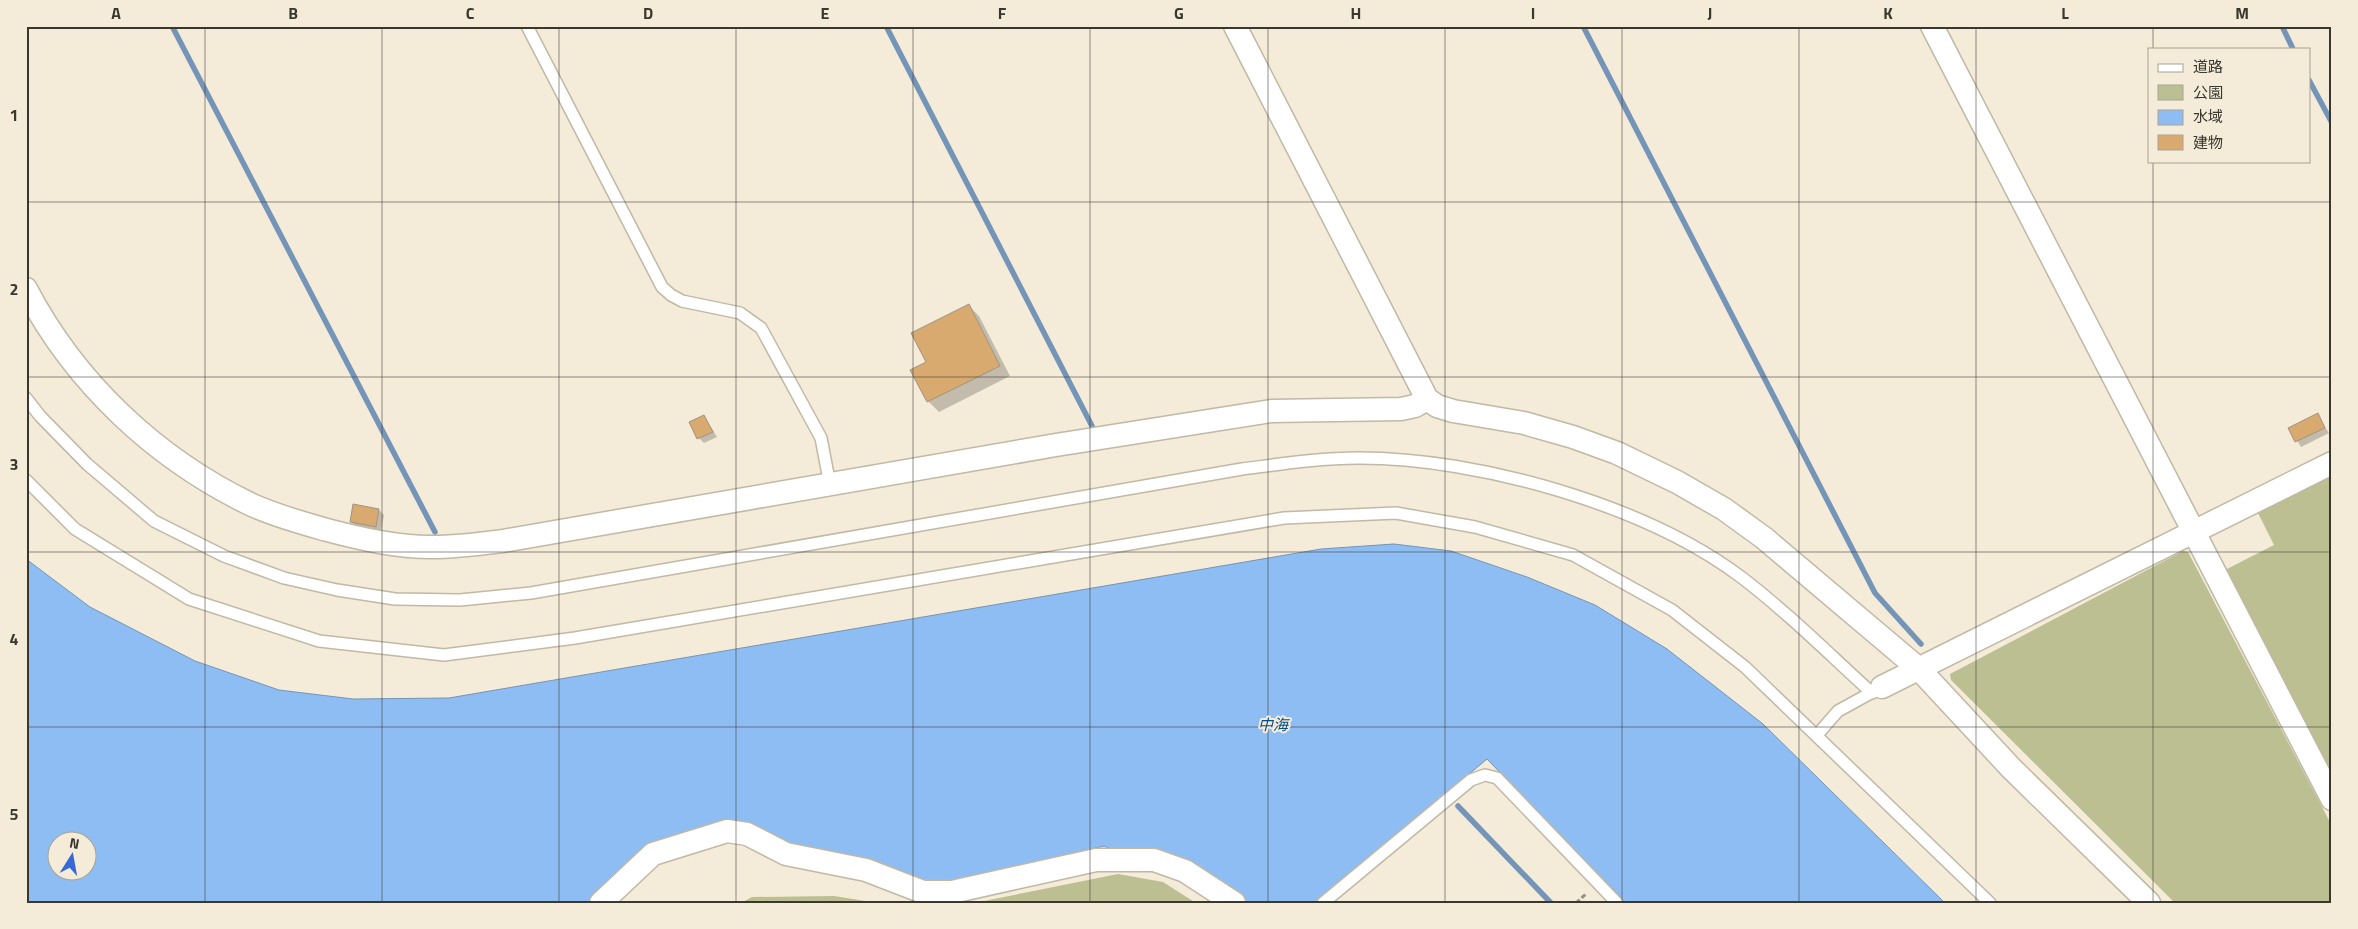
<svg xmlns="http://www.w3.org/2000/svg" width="2358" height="929" font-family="'Titillium Web','Noto Sans JP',sans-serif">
<rect width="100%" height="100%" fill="#f4ebd8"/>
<path fill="#bcbf92" d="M2332,475V776L2225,570L2274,545L2258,513Z
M2183,551L2188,552L2332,826V903H2175L1951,680L1950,674Z
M1118,874L1163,882L1196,903H974Z
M834,896L878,903H741L752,897Z"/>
<path fill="#8dbdf3" stroke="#7495b8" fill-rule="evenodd" d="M1394,544L1451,551L1527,577L1595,605L1667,649L1763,724L1945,903H1626L1487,759L1316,903H1246L1179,859L1123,854L1104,846L937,886L786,848L730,820L681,833L644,850L589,903H26V559L90,607L195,661L279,690L353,699L449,698L1321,549ZM58,842H88V872H58Z"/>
<path fill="#0003" d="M969,306L979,316L1010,376L939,412L928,401L927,362Z
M2317,415L2329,433L2301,447L2290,428Z
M704,416L717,437L704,443L699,438Z
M379,510L384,515L381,532L356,527L351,522Z"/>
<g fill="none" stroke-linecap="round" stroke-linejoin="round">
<path stroke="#7495b8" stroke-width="5.5" d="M172,26L435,532
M886,26L1092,426
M1583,26L1875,593L1921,644
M2282,26L2293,49
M2309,80L2332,123
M1458,806L1551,903"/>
</g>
<path fill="#d8aa70" stroke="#a09383" d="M969,304L1000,366L927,402L910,370L926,362L911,333Z
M2318,413L2325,428L2295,442L2288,428Z
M704,415L713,432L697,439L689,422Z
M353,504L379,509L376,527L350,522Z"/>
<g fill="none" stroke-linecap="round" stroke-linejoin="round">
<g stroke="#c1b8a5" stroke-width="14">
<path id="lane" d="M527,26L662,287L671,295L682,301L740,313L761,328L821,438L830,485
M26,398L40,416L87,464L154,521L224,556L284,578L337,590L395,599L460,600L531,593L1242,469C1281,464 1320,458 1359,458C1479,458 1645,505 1741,577C1787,612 1829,654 1872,693
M26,480L75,529L189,599L319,641L444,655L575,638L1284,518L1396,513L1475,527L1573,555L1672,610L1745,667L1990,903
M1817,735L1838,711L1878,689
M1323,903L1471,780L1485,775L1497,778L1617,903"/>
</g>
<g stroke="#c1b8a5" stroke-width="25">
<path id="street" d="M1235,26L1427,399L1437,406L1453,411L1524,423L1573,437L1617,453L1677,482L1724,509L1764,538L1919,669L2011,768L2149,903
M1932,26L2332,799
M26,289C75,383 156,459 252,505C276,516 302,523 327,530C361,539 396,547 432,547C456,547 479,544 503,541L1056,445L1271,411L1401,409L1415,406L1427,399
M1882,687L2332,463
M601,903L653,854L727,831L747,834L786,854L866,870L923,892H952L1096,860H1154L1185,871L1234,903"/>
</g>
<path stroke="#979184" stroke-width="3" stroke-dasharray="5 2.5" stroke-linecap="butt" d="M1576,903L1587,893"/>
<use href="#lane" stroke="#fff" stroke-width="11"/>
<use href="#street" stroke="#fff" stroke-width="22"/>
</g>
<path fill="none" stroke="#3a372f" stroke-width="1" stroke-opacity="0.55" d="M205,26V903M382,26V903M559,26V903M736,26V903M913,26V903M1090,26V903M1268,26V903M1445,26V903M1622,26V903M1799,26V903M1976,26V903M2153,26V49M2153,161V903M26,202H2332M26,377H2332M26,552H2332M26,727H2332"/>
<g text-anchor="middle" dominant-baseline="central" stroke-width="4" stroke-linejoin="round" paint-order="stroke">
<g font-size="15" font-style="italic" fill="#024c8b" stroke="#f4ebd8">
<text x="1273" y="724">中海</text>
</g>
</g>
<rect width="2358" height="929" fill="none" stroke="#f4ebd8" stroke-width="55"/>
<rect x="2148" y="48" width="162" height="115" fill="#f4ebd8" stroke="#aaa394"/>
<rect x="2158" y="64" width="25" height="8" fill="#ffffff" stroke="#aaa394"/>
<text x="2193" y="72" font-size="15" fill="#3a372f">道路</text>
<rect x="2158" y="85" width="25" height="15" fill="#bcbf92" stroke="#aaa394"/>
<text x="2193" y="98" font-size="15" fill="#3a372f">公園</text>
<rect x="2158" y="110" width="25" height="15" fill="#8dbdf3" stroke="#aaa394"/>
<text x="2193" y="122" font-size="15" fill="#3a372f">水域</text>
<rect x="2158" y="135" width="25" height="15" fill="#d8aa70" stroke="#aaa394"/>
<text x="2193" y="148" font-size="15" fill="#3a372f">建物</text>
<g transform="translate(72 856) rotate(11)"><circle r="24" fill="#f4ebd8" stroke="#aaa394"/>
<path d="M0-4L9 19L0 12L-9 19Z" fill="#3768d7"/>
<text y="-8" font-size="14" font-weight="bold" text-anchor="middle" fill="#3a372f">N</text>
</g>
<rect x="28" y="28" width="2302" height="874" fill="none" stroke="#3a372f" stroke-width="2"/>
<g font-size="16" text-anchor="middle" font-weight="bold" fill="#3a372f">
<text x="116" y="19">A</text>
<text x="293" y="19">B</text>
<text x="470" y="19">C</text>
<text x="648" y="19">D</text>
<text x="825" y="19">E</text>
<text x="1002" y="19">F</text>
<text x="1179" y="19">G</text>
<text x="1356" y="19">H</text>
<text x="1533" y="19">I</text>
<text x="1710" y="19">J</text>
<text x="1888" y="19">K</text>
<text x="2065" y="19">L</text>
<text x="2242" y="19">M</text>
<text x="14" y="121">1</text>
<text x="14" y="295">2</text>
<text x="14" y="470">3</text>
<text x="14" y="645">4</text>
<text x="14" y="820">5</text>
</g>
</svg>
